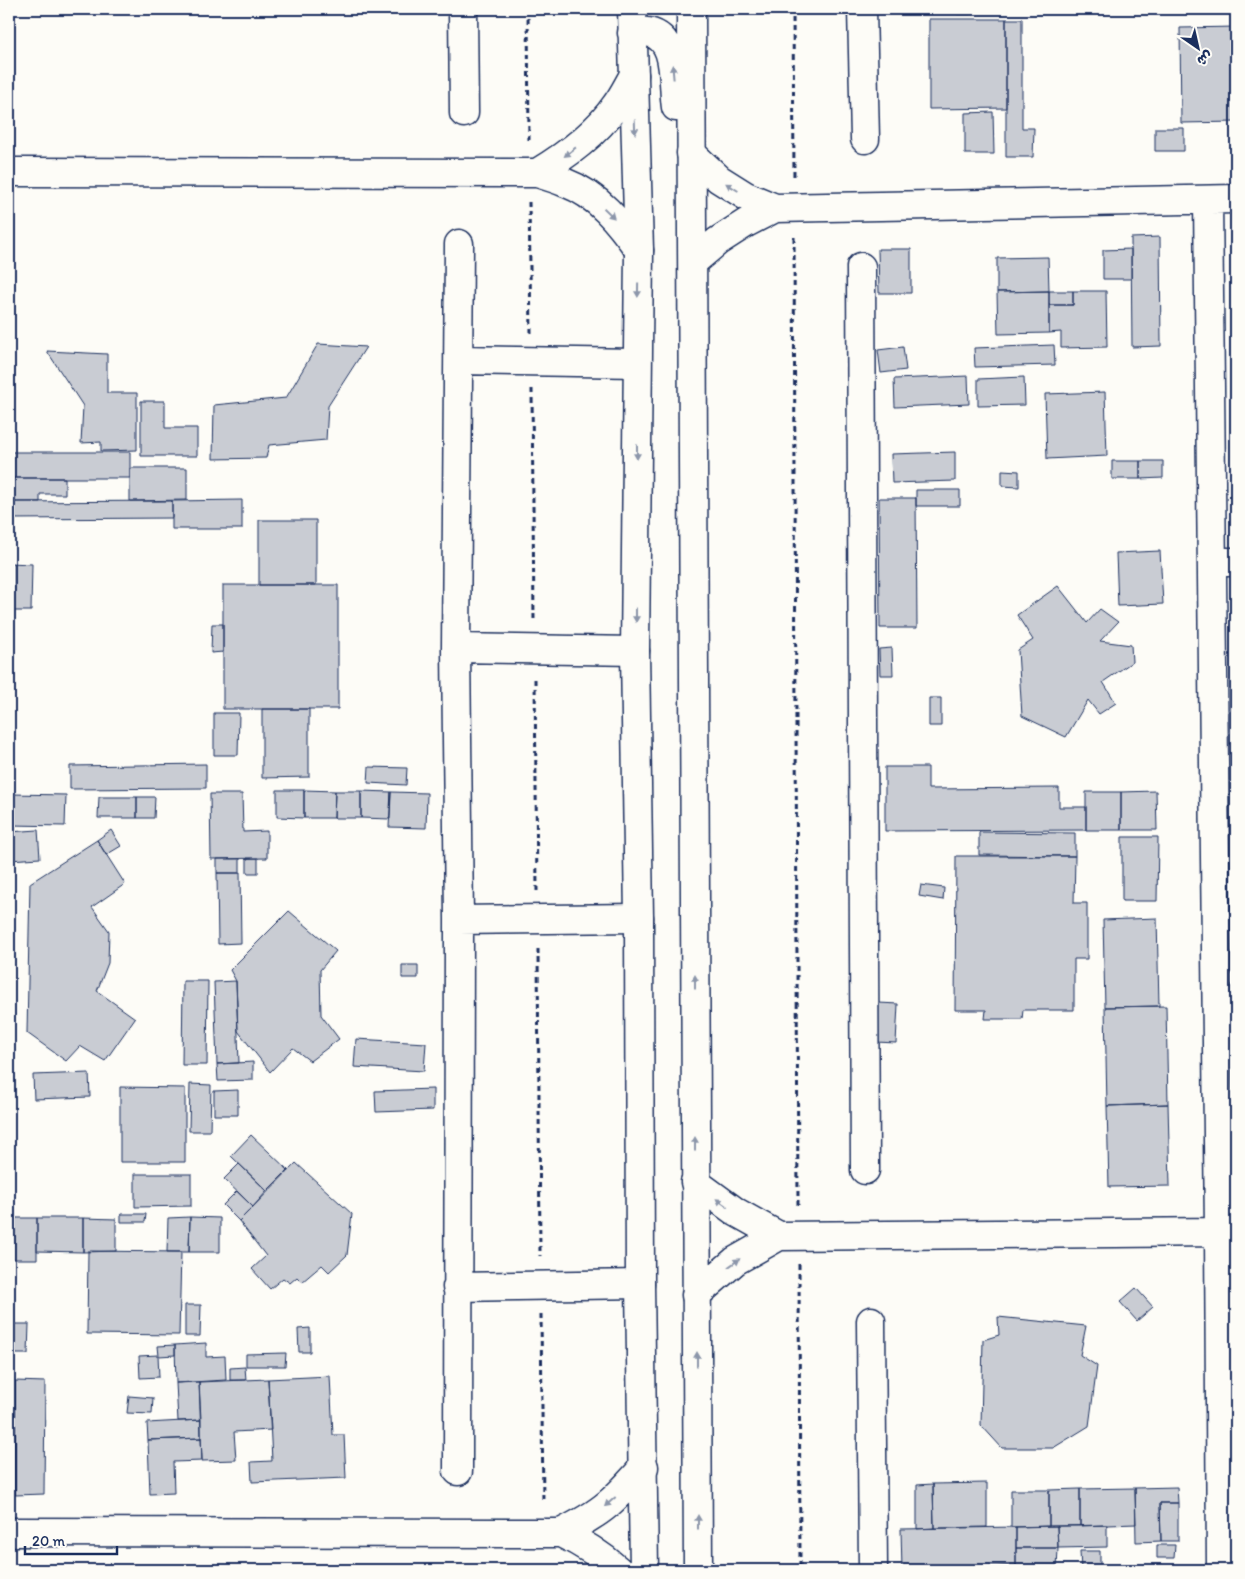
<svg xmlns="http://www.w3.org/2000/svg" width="1245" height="1579" font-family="Itim,'Playpen Sans Arabic',sans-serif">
<rect width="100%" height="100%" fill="#fdfcf7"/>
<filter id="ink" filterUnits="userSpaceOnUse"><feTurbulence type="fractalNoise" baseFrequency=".02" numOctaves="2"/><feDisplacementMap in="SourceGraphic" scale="10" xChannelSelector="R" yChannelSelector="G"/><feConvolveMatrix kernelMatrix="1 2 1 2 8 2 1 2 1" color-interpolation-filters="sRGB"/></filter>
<g filter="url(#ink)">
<path fill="#c9ccd3" stroke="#1b2f5e" d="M907,9H926L927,12L907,14Z
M957,9H970V14H957Z
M1164,9H1233L1164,10Z
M929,19H1006V108L929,109Z
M1006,19H1022V128H1034L1033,157H1006Z
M1236,27V122L1181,123L1180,28Z
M993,112L994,154H965V113Z
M1155,128H1184V151H1155Z
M1160,237L1161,346L1132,347L1131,238Z
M878,249H911V293H879Z
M1131,249V279H1103V250Z
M1048,257L1049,291L997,292V258Z
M1049,291H1073V305H1049Z
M1049,291V333L998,334L997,292Z
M1073,291H1106L1107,347L1061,348V332L1049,333V305H1073Z
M318,344L366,347L328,406L326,440L269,445L266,458L213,459L214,405L286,398Z
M1054,345L1055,365L975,367L974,348Z
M903,347L906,370L881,373L878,350Z
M47,351L107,354V393H137V450L101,451V442L81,443L83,406Z
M968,376L969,404L895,407L894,379Z
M1024,377L1025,405L978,406V379Z
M1105,392L1107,456L1047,459L1045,394Z
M141,401H165V428H197V456H141Z
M9,452H130V478H9Z
M955,452V481L892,483L891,454Z
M1112,461H1140V479H1112Z
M1140,461H1163V478L1140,479Z
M130,468H187V500L130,501Z
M1002,470L1019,471V487L1002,486Z
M9,478H65V494H40V502H9Z
M916,490H960V506H916Z
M879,498H916L917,628H880Z
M242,500V529H172V501Z
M172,501V518L10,519V550H9V502Z
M259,520H316V585H259Z
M1160,551L1163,604L1118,606L1116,553Z
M9,563L32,564L31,611H9Z
M223,585H338V709H223Z
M1058,586L1087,623L1100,609L1118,622L1100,641L1131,645L1132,662L1103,682L1116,703L1099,714L1088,700L1066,737L1022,716L1018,650L1033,640L1017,615Z
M212,624H223V652L211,653Z
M892,648L893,675H880L879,649Z
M929,698H941V726H929Z
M262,709H309V777L262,778Z
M214,713H239L238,755H214Z
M206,764V788L70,789V766Z
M369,767L407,768L406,785L368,783Z
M885,767H928V789L1059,788V807H1086V830L885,831Z
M277,790H304V818L277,817Z
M304,790L335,791L334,818H304Z
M335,791H361V818H334Z
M361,791L391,792L390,819L361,818Z
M1156,791L1157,830H1121V792Z
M391,792L427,793L426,828L389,827Z
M1086,792H1121V830H1086Z
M12,794L66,795L65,826L11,825Z
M210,794H242L243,832L267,831V858L211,859Z
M99,797H137V818H98Z
M137,797H155L154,818H137Z
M38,830L40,858L9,860V832Z
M111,830L121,846L106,855L97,840Z
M979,832L1075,833V856L979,855Z
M1122,837H1158L1157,901H1122Z
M97,840L125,884L92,907L109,931L108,963L97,991L135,1018L105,1061L80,1046L66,1061L27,1033L30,883Z
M956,856H1075L1074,903H1087V959H1074V1010H1023L1022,1019H985L986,1010H955Z
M247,858H258V873H247Z
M217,859H240V873H217Z
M217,873H240L241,943L218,944Z
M921,885L944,888L943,900L919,896Z
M289,911L336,951L320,970L321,1015L339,1039L310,1061L293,1048L270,1072L238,1031L236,981L230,970Z
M1157,918L1159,1006L1105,1007L1103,920Z
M402,965H418V978H402Z
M183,981H208L207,1065H182Z
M236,981L239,1063L217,1064L214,982Z
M879,1003L898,1004L896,1043L876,1042Z
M1166,1006L1168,1104L1107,1106L1105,1007Z
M356,1039L426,1043L424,1071L354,1067Z
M253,1062V1080L218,1081L217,1064Z
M89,1073L90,1097L34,1099L33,1075Z
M190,1084L211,1085L210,1131H189Z
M120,1087L185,1088V1162H120Z
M433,1089V1110L376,1112L375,1091Z
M238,1090V1115H214V1091Z
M1168,1104L1170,1186L1109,1187L1107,1106Z
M251,1135L288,1170L267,1191L231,1156Z
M296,1163L352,1214L347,1255L329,1272L322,1265L302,1282L297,1277L290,1283L283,1278L270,1289L252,1269L266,1256L239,1221Z
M239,1164L267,1191L253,1207L224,1179Z
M135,1174H191V1206L135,1207Z
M237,1191L253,1207L239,1221L223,1205Z
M121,1214H146L145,1222H121Z
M190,1217L220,1218V1252H189Z
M190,1217L189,1252H167L168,1218Z
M9,1218H37V1259H9Z
M37,1218H83V1252L37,1251Z
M83,1218L116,1219V1251L83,1252Z
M88,1251L181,1252L179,1335L87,1334Z
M1136,1288L1153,1307L1137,1321L1120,1302Z
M185,1305H201L200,1336H185Z
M998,1317L1086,1326L1080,1355L1097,1366L1089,1426L1053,1448H1002L981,1425L983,1340L999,1335Z
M9,1324H29L28,1354H9Z
M310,1328V1352H299L298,1329Z
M206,1343V1357L225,1356L226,1380L176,1383L175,1345Z
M175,1345V1355L159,1356L158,1346Z
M286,1353L285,1366H246V1354Z
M158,1355L159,1377L140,1378L139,1356Z
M245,1367L246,1380H230V1368Z
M330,1376L333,1435H344L346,1478L252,1482L251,1462L272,1461L268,1379Z
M268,1379L271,1430L234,1432L236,1460L202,1461L199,1382Z
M9,1381H15V1495H9Z
M15,1381L45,1382L44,1494L15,1495Z
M199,1382L201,1420L178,1421L176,1383Z
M129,1396L153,1398L152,1414L127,1413Z
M201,1420V1438L148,1440L147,1423Z
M201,1438L202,1461L173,1462L174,1493L150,1494L148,1440Z
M987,1483V1527L934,1528L933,1484Z
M933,1484L934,1528L917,1529V1485Z
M1177,1487L1178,1503H1160L1161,1541L1136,1542L1135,1488Z
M1135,1488L1136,1524L1080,1526V1489Z
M1080,1489V1526H1049V1490Z
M1011,1490H1049V1526L1011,1527Z
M1160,1503H1178V1541H1161Z
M1107,1525V1547L1058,1548L1057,1526Z
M1057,1526L1058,1548H1016V1527Z
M1016,1527V1566L936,1568V1570H902L901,1529Z
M1157,1545H1175L1174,1558H1157Z
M1016,1548H1058L1057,1570H1016Z
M1080,1551H1100V1570H1081Z
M1016,1566V1570H941V1568Z"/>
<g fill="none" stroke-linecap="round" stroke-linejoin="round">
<g stroke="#1b2f5e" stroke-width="31">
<path id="minor" d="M463,9L464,113
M862,9L865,139
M691,153L719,179L746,196L775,208L1236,199
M9,172L537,173C567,155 596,134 616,105C623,96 628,85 634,75
M537,173C547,176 557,179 566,183C598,195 620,223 639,250
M1208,200L1219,1232L1221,1570
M693,262L718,241L746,223L775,208
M861,267L865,1170
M459,360L637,363
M1212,562H1236
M456,648L635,651
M459,920L639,918
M695,1182L736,1212L779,1236L1219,1232
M457,1287L640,1284
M696,1295L735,1261L779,1236
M871,1321L873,1570
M458,1471L459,920L456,648L459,244
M9,1532L561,1533C582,1543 601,1555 618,1570
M561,1533C577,1525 594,1516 608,1504C621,1493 632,1480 644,1467"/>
</g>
<g stroke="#1b2f5e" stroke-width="31">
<path id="major" d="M632,9L639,250L635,651L639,918L640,1284L644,1570
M691,9L698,1570
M632,33C637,32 643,31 648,32C679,38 672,84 676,107"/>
</g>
<path stroke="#1b2f5e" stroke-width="3" stroke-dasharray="5 4" stroke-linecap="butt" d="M528,9L529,143
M793,9L794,178
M529,202L531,333
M794,237L798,1206
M532,389L534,621
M535,679L537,891
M538,949L540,1256
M799,1264L800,1570
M541,1314L543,1503
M543,1570V1562"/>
<use href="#minor" stroke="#fdfcf7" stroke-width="28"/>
<use href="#major" stroke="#fdfcf7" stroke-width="28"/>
</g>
<defs><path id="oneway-solid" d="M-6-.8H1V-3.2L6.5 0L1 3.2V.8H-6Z" transform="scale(1.25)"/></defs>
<g fill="#8c96aa">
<use href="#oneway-solid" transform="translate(673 72) rotate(-95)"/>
<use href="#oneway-solid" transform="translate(635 127) rotate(88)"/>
<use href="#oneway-solid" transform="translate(570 152) rotate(142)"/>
<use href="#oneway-solid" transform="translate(732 187) rotate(-148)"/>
<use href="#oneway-solid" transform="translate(609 213) rotate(44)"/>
<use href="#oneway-solid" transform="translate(638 290) rotate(91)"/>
<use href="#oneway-solid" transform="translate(637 452) rotate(90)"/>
<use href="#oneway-solid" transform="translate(636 615) rotate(90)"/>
<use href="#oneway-solid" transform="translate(695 982) rotate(-90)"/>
<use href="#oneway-solid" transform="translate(695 1144) rotate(-90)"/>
<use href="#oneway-solid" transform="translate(722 1203) rotate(-145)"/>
<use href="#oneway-solid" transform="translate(734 1263) rotate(-36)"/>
<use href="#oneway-solid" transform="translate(697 1359) rotate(-90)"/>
<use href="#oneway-solid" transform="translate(610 1502) rotate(139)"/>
<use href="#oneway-solid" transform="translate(698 1522) rotate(-90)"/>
</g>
</g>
<rect width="1245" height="1579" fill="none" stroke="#fdfcf7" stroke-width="30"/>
<rect x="15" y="15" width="1215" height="1549" fill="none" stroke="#1b2f5e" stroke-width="2" filter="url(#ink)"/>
<g transform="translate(1198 48) rotate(146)" stroke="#fdfcf7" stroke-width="4" paint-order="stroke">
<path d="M0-4L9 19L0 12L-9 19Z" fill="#1b2f5e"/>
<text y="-8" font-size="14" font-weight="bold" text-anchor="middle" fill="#1b2f5e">ش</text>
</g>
<path d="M25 1546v8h92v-8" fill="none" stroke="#1b2f5e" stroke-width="2.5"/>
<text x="32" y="1546" font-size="15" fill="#1b2f5e" stroke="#fdfcf7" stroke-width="4" paint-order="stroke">20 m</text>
</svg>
